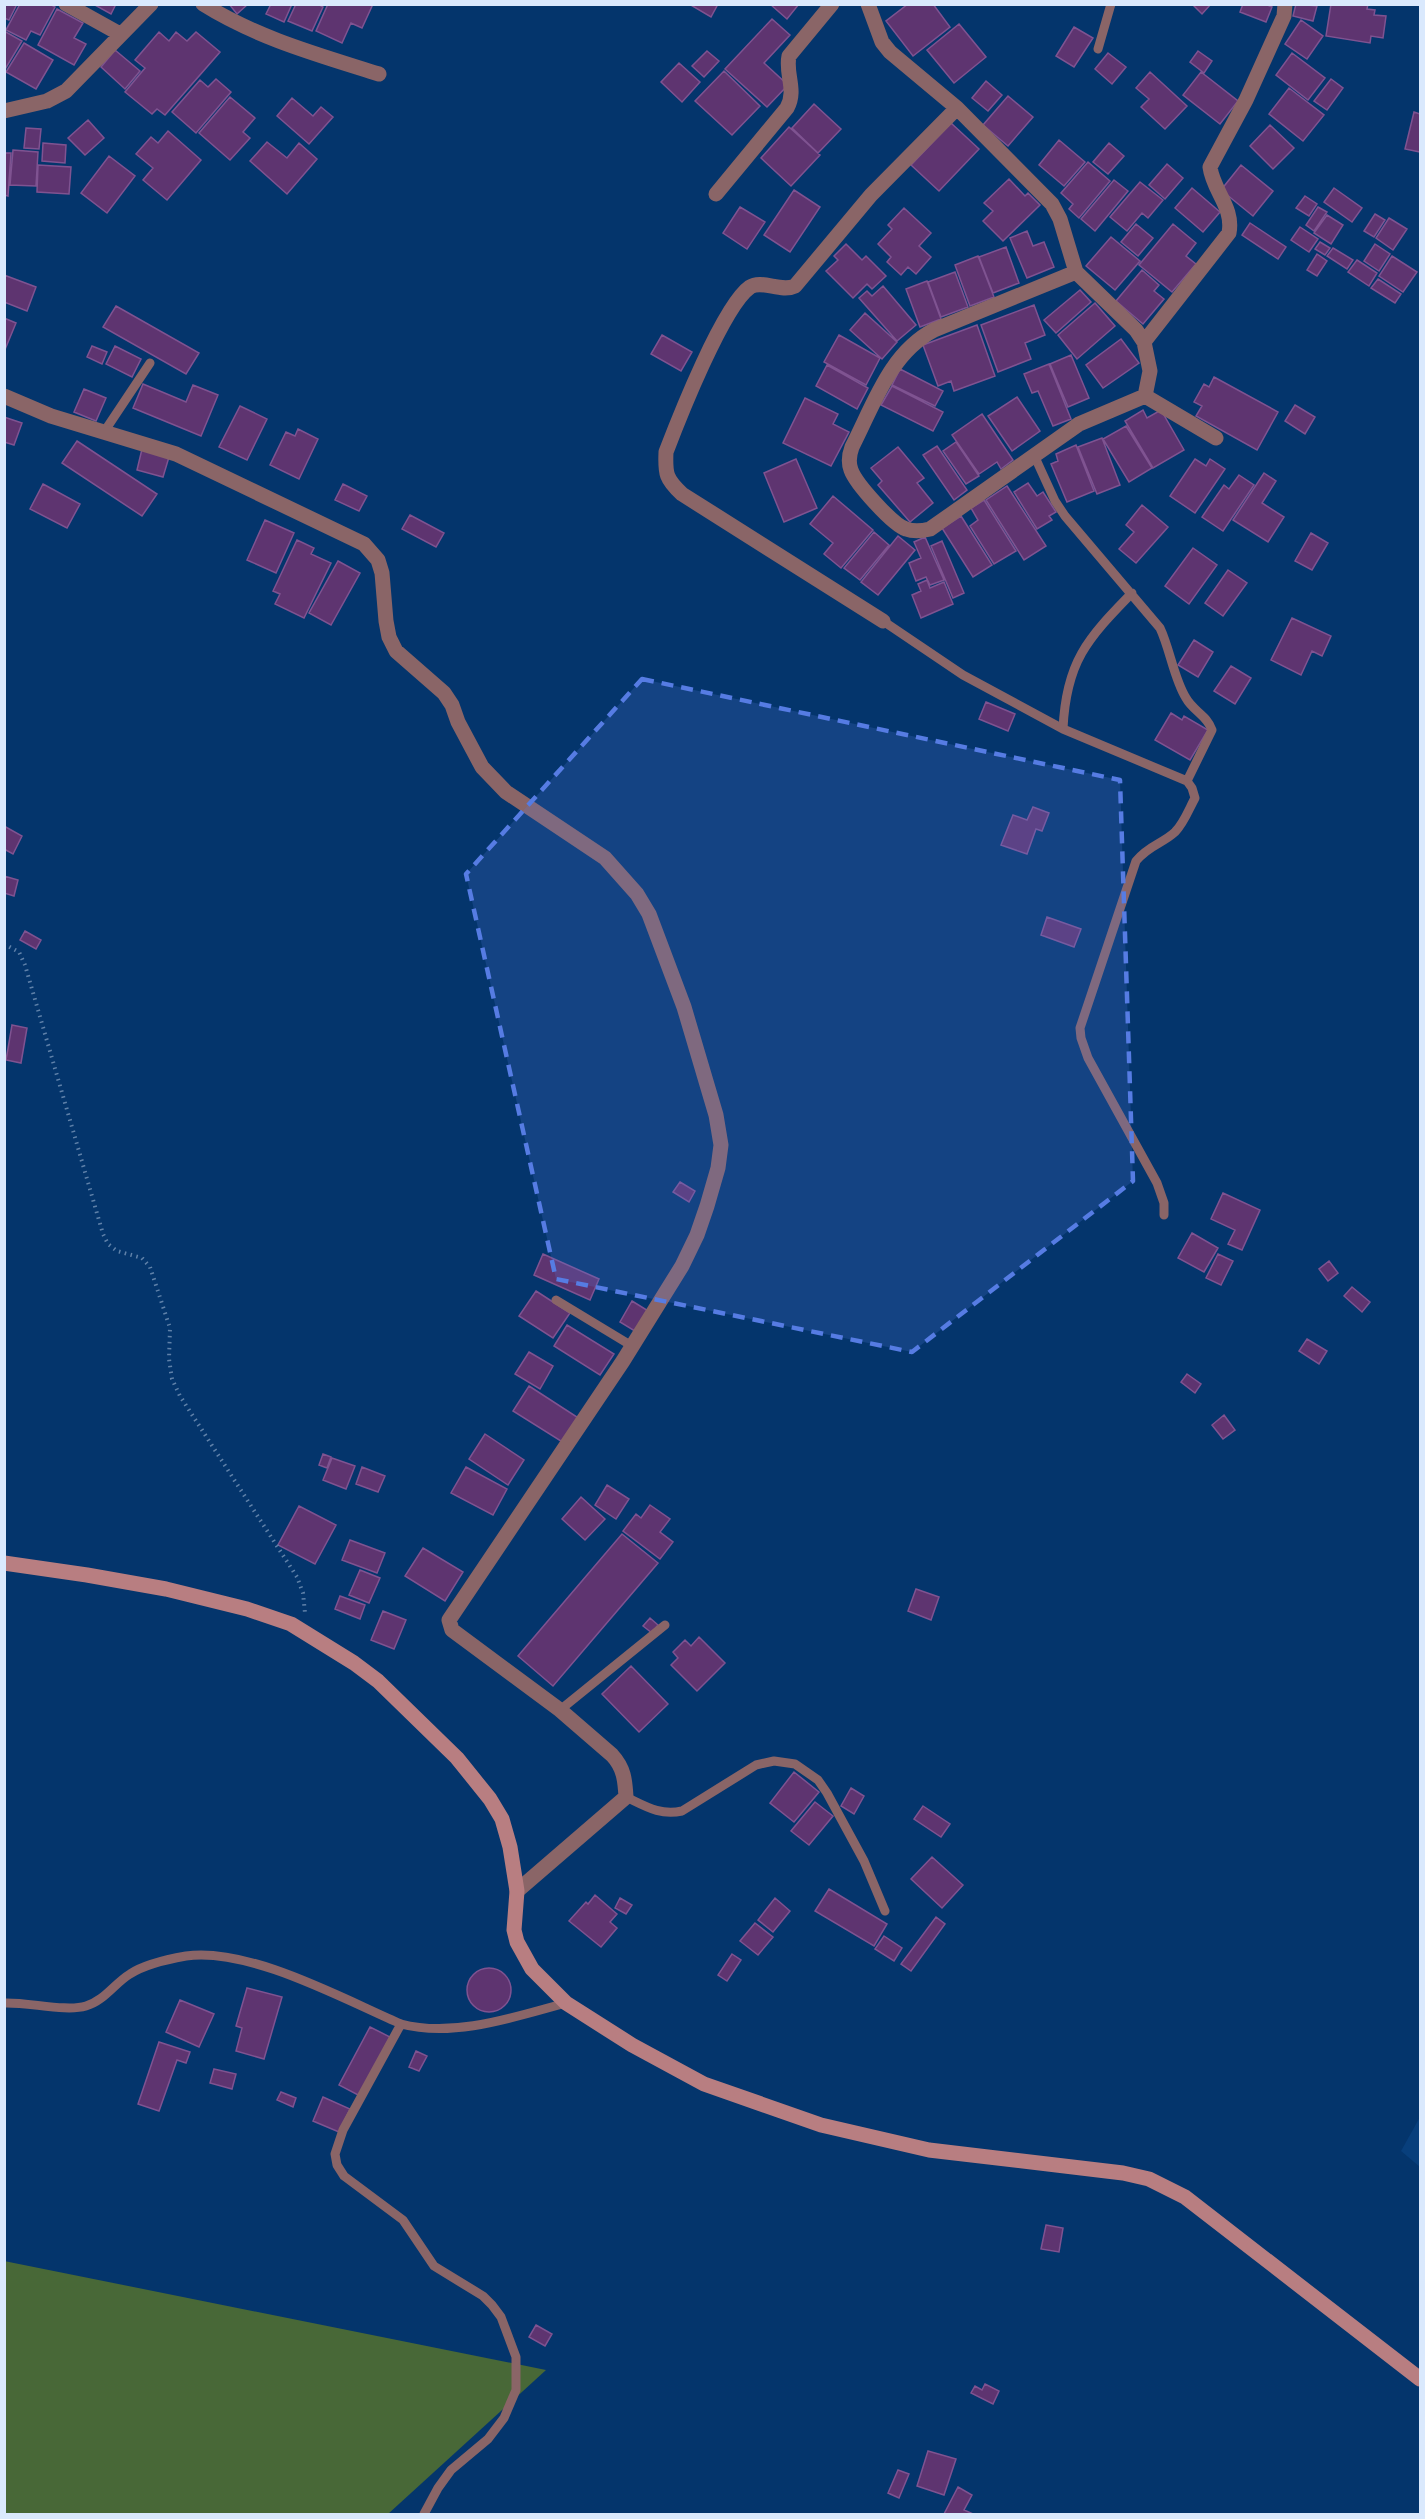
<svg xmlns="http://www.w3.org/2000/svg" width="1425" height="2519" font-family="Poppins,sans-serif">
<rect width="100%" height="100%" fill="#04356c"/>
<path fill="#083f7c" d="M1420,2117V2167L1401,2151Z"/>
<path fill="#486837" d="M4,2261L546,2370L388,2514H5Z"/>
<path fill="#5e3470" stroke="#7f5391" stroke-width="1.5" d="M4,4H17L9,20L4,18Z
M20,4H50L55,7L40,35L31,31L26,40L6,30Z
M93,4H116L111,14Z
M229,4H248L237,14Z
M271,4H292L284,22L266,14Z
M296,4H318L323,7L312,31L288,21Z
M328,4H373L362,28L351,23L342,43L316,31Z
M689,4H718L711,17Z
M770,4H799L787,19Z
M908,4H933L950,27L913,56L886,21Z
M1192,4H1211L1202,14Z
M1243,4H1265L1272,7L1266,22L1240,12Z
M1296,4L1317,6L1313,21L1293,16Z
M1331,4H1368L1367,9L1375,10L1374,15L1386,16L1383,38L1371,36L1370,43L1326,36Z
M57,9L83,23L74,38L86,44L74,65L38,45Z
M772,19L790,35L764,63L788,85L767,107L725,69Z
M1301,20L1323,36L1307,59L1285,44Z
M959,24L986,57L954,83L927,50Z
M1074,27L1093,38L1074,67L1056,56Z
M4,31L22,41L4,71Z
M159,32L169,41L176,32L187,41L196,32L220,52L165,115L157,109L152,114L125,92L145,68L135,60Z
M24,43L53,60L36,89L6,72Z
M115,50L140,71L125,89L101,67Z
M707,51L719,61L704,77L692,66Z
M1198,51L1212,61L1204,73L1190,62Z
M1108,53L1126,67L1112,84L1095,69Z
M1292,53L1325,78L1308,100L1276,75Z
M679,63L700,82L682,102L661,82Z
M724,71L760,106L732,135L695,101Z
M1150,72L1187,106L1165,129L1141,107L1149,99L1136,88Z
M1201,72L1238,101L1220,124L1183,95Z
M216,79L231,92L196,133L172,112L200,80L208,87Z
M1331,79L1343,88L1327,110L1314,101Z
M986,81L1002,95L988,111L972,98Z
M1289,88L1324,115L1303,141L1269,114Z
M1008,96L1033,117L1008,146L983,125Z
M230,97L255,118L243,132L250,138L230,160L199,133Z
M292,98L313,116L321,107L333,117L309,144L277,116Z
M814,104L841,129L818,153L792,128Z
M1414,112L1420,114V152L1405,149Z
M88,120L104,138L85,155L68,138Z
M951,123L979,149L939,191L911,165Z
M1270,125L1294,148L1273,169L1250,146Z
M789,127L820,155L791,186L761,158Z
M26,128L41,129L39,149L24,148Z
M168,131L201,160L167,200L143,180L153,168L136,154L151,137L158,143Z
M1059,140L1085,162L1064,186L1039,165Z
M267,142L287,158L299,143L317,159L287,194L250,161Z
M43,143L66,145L65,163L42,161Z
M1109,143L1124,156L1108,174L1093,162Z
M13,150L38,152L36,186L10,185Z
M4,153H11L8,196L4,195Z
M109,156L135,176L107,213L81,193Z
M1088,162L1110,181L1079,218L1069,209L1073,204L1061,193Z
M1167,164L1183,178L1165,199L1149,185Z
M38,165L71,167L69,194L37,192Z
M1241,165L1273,191L1253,216L1221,190Z
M1009,179L1025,196L1028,193L1040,205L1003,241L983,221L993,211L984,203Z
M1114,180L1128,191L1095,231L1081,219Z
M1140,182L1163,200L1148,218L1142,213L1127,231L1110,217Z
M1192,188L1220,212L1203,232L1175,208Z
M1334,188L1362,208L1352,222L1324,202Z
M794,190L820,207L790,252L764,235Z
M1305,196L1317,204L1309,216L1296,208Z
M740,207L765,222L747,249L723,233Z
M1318,207L1327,212L1314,231L1306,225Z
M904,208L931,233L919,246L931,257L916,274L908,267L901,275L887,262L891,257L878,244L892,229L888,225Z
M1375,214L1385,220L1374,237L1364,231Z
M1327,215L1343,225L1331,244L1314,233Z
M1389,218L1407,229L1393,250L1376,238Z
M1250,223L1286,247L1278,259L1242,235Z
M1136,224L1153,238L1138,256L1121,242Z
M1173,224L1196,243L1186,256L1196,264L1172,292L1139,265Z
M1300,227L1318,239L1309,252L1291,240Z
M1027,231L1033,246L1044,242L1054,267L1027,278L1010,238Z
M1111,237L1140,261L1115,290L1086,266Z
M1320,242L1330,248L1325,255L1315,249Z
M846,244L862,260L866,256L886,276L872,289L867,284L853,298L826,271L838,260L834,256Z
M1375,244L1390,254L1379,271L1364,261Z
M1006,247L1019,283L993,293L979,257Z
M1333,248L1353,260L1347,269L1327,256Z
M1317,254L1327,261L1317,276L1307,270Z
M978,256L994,297L970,306L955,265Z
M1392,256L1417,272L1403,292L1379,276Z
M1357,260L1377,273L1369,286L1348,272Z
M1142,270L1159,285L1154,291L1164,299L1143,324L1116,301Z
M955,272L968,307L941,317L928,282Z
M4,275L36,287L27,311L4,302Z
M1378,279L1401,294L1395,303L1371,288Z
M927,281L941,319L920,327L906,289Z
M883,286L916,325L897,341L859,298L867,291L872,296Z
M1080,290L1091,302L1056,333L1044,320Z
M1095,303L1115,326L1077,359L1058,335Z
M1034,305L1045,335L1025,343L1031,359L998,372L981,325Z
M116,306L199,353L186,374L103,327Z
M865,313L897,342L882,359L850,330Z
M4,318L16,323L4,352Z
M977,325L995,376L954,391L951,381L938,386L923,345Z
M662,335L692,352L681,371L651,354Z
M839,335L880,358L866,385L824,362Z
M1121,339L1139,363L1103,388L1086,365Z
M92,346L107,352L102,364L87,357Z
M115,346L141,359L132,377L106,364Z
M1071,355L1089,398L1068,407L1050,364Z
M1049,364L1071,419L1053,426L1038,391L1032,393L1024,374Z
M827,365L868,388L857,409L816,386Z
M900,369L943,391L935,406L892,385Z
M1214,377L1278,412L1257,450L1196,416L1202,406L1194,402L1204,384L1209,387Z
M143,384L186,402L193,385L218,395L201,436L133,408Z
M892,386L943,412L933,431L881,405Z
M84,389L106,398L96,421L74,412Z
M1017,397L1040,431L1012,451L988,416Z
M805,398L838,414L833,424L849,432L831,466L783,443Z
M1295,405L1315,417L1305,434L1285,421Z
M240,406L267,419L247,460L219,447Z
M1143,410L1147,418L1161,410L1184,450L1153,468L1125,421Z
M982,414L1013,460L1001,469L997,462L979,474L952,435Z
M4,417L22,423L14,445L4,442Z
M1126,426L1152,468L1129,482L1103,439Z
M298,429L318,439L299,479L270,465L286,432L295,436Z
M1102,438L1120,485L1097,494L1078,447Z
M77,441L157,494L142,516L62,463Z
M956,442L979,476L966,484L943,451Z
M1076,445L1094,491L1067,502L1051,464L1058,461L1056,454Z
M937,446L967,490L954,500L923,455Z
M898,447L924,478L917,483L933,503L910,522L878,485L882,481L871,468Z
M142,449L169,457L163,477L137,470Z
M796,459L817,508L784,522L764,473Z
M1195,459L1206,466L1210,459L1225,469L1195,513L1170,496Z
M1264,473L1276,481L1262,503L1284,517L1268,542L1233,520Z
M1239,475L1254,485L1223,531L1202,517L1224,485L1229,489Z
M1028,483L1037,496L1043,492L1056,512L1049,516L1052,520L1037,529L1014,492Z
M43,484L80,504L67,528L30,509Z
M343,484L367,496L359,511L335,500Z
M1007,486L1046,546L1024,560L986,500Z
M833,496L873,530L841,568L824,554L833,543L810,524Z
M984,500L1016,551L994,564L970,526L978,520L971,508Z
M1142,505L1168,527L1136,563L1119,549L1134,532L1126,525Z
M410,515L444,533L436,547L402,529Z
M961,516L992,565L973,577L942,528Z
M265,520L294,533L276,573L247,560Z
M874,532L889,545L860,580L844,568Z
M1311,533L1328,543L1312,570L1295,561Z
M898,536L915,550L878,595L861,582Z
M925,537L944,580L930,585L926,577L916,581L909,563L921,558L914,542Z
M297,540L314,548L311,554L331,563L304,618L275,604L280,594L273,591Z
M942,541L964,593L953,598L931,546Z
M1193,548L1217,565L1189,604L1165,586Z
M338,561L360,573L331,625L309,613Z
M1228,570L1247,583L1223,616L1205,603Z
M927,580L930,588L944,582L953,604L921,618L912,595L921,591L918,584Z
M1292,618L1331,636L1322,656L1312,651L1301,675L1271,660Z
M1194,640L1213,652L1198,677L1178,665Z
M1231,666L1251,678L1235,704L1214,691Z
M986,702L1015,714L1008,731L979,719Z
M1171,713L1182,720L1184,716L1208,730L1190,760L1155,740Z
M1033,807L1049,813L1042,831L1036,829L1027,854L1001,845L1013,815L1027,820Z
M4,826L22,836L13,854L4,849Z
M4,876L18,880L14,896L4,893Z
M1047,917L1081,929L1074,947L1041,935Z
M25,931L41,940L36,949L20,940Z
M12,1025L27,1028L21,1063L6,1060Z
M680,1182L695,1191L689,1202L673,1192Z
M1223,1193L1260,1210L1242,1250L1228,1244L1235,1230L1211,1219Z
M1192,1233L1218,1248L1204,1272L1178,1258Z
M543,1254L599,1279L590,1300L534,1275Z
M1218,1254L1233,1261L1221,1285L1206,1278Z
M1329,1261L1338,1273L1328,1281L1319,1269Z
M1352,1287L1370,1302L1362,1312L1344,1296Z
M536,1291L570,1313L553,1338L519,1316Z
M632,1301L650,1312L638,1333L620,1322Z
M567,1325L614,1354L600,1375L554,1346Z
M1307,1339L1327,1351L1319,1364L1299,1351Z
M529,1352L553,1366L540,1389L515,1374Z
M1187,1374L1201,1384L1195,1393L1181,1382Z
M529,1386L580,1419L564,1443L513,1411Z
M1224,1415L1235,1430L1223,1439L1212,1425Z
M485,1434L524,1460L508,1485L469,1459Z
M323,1454L331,1457L327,1468L319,1465Z
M332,1458L355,1466L346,1489L323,1480Z
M362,1467L385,1476L378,1492L356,1484Z
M466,1467L507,1489L493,1515L451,1493Z
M607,1485L629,1499L616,1519L595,1505Z
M581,1497L605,1519L585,1540L562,1519Z
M650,1505L670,1519L660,1532L673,1542L660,1559L623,1531L636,1514L641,1518Z
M299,1506L336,1525L315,1564L278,1545Z
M622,1534L658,1563L553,1686L518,1656Z
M350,1540L385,1553L377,1573L342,1560Z
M423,1548L463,1572L445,1601L405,1576Z
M360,1570L380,1578L369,1603L349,1595Z
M916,1589L939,1597L931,1620L908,1611Z
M340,1596L365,1605L360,1619L335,1609Z
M383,1611L406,1620L394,1649L371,1640Z
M650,1618L658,1625L652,1633L643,1626Z
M699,1637L725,1663L697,1691L671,1665L678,1658L673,1652L685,1640L691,1646Z
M631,1666L668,1704L639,1732L602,1694Z
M794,1772L819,1792L794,1822L770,1803Z
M851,1788L864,1796L854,1814L841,1806Z
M815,1802L833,1816L809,1845L791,1831Z
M923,1806L950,1824L941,1837L914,1819Z
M932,1857L963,1885L942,1908L911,1879Z
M829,1889L887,1924L874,1946L815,1911Z
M595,1895L617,1914L610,1922L617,1928L601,1947L569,1921L586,1902L588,1904Z
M620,1898L632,1905L626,1914L615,1908Z
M775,1898L790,1911L773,1932L758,1920Z
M936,1917L945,1924L911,1971L901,1964Z
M755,1923L773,1937L758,1955L740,1941Z
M884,1936L902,1948L894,1961L875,1949Z
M732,1954L741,1960L727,1981L718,1975Z
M467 1990a22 22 0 1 1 44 0a22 22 0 1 1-44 0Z
M247,1988L282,1997L264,2059L236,2051L242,2028L236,2026Z
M180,2000L214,2014L199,2047L166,2032Z
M370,2027L390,2037L360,2096L339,2085Z
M159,2042L190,2052L186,2063L177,2060L159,2111L138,2104Z
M416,2051L427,2056L419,2071L409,2067Z
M214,2069L236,2074L232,2089L210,2083Z
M281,2092L296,2098L293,2107L277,2100Z
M323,2097L350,2109L339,2132L313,2121Z
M1046,2225L1063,2228L1059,2252L1041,2249Z
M536,2325L552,2334L545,2346L529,2337Z
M985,2384L999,2391L993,2404L971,2393L975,2386L982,2390Z
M928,2451L956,2459L944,2495L917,2486Z
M898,2470L909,2474L899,2498L888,2493Z
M958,2487L972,2495L964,2510L973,2514H944Z"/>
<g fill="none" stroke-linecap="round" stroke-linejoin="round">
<path stroke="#5f81a9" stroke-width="4" stroke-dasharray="1.5 4.5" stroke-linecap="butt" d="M4,944L19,952L25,965L103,1234L108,1244L117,1251L142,1258L150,1267L170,1328L169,1359L172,1379L180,1396L297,1577L303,1593L305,1613"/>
<path stroke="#8a6567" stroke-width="9" d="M1098,49L1111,4
M104,432L150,363
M1034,455L1055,501L1065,516L1160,628C1170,649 1174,679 1186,698C1193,711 1207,715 1212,730L1187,781L1192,788L1195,798C1189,809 1184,823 1175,832C1162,844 1149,845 1136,861L1080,1028L1081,1038L1088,1058L1157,1183L1164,1203V1215
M883,621L963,675L1063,729L1187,781
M1063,729C1066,662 1087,639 1132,593
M556,1300L632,1346
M560,1710L665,1625
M626,1797C645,1806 660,1816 682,1811L756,1765L774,1761L795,1764L818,1780L827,1793L864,1861L885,1911
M4,2003C28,2002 66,2012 86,2006C104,2001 115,1983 130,1974C145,1964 169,1959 186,1956C249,1947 343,1999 401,2024C454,2038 514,2017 566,2003
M401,2024L343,2130L335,2154L337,2165L344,2176L403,2220L434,2266L483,2296L492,2305L501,2317L516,2357V2390L504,2418L488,2439L451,2470L438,2488L424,2514"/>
<path stroke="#8a6567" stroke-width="15" d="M66,4L120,34
M203,4C257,38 319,55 379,74
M868,4L882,42L890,52L957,108L1052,204L1060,219L1076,272L1136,330L1144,342L1150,371L1145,396L1079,424L930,529C922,531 914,532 906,529C893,525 856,484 851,470C848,462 849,455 852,447C874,404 890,353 934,330L1076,272
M4,111L47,101L66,91L151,4
M716,194L787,108C797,90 785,74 789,56L832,4
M1144,342L1229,233C1234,207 1213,191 1210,167L1246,100L1284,16L1285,4
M4,396L51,416L176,454L364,544L378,560L382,573L386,621L389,637L396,651L444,693L452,705L458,722L482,767L506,792L605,858L637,894L649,914L684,1007L716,1115L721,1145L718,1168L707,1206L697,1235L682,1266L623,1361L449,1620L452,1630L560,1710L612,1755C624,1768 625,1780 626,1797L517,1891
M1145,396L1216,438
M883,621L682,494C666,479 665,474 666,452C679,418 723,306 750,287C762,279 781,293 795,286L871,195L957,108"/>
<path stroke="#b87e81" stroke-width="15" d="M4,1563L87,1575L166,1589L247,1609L291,1624L354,1663L378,1681L457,1758L490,1799L502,1819L510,1847L517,1891L514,1930L517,1942L532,1969L566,2003L632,2045L704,2084L821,2125L929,2150L1123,2173L1149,2179L1185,2197L1420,2379"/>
</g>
<path fill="#567ce3" fill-opacity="0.2" stroke="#567ce3" stroke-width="4.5" stroke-dasharray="12 8" stroke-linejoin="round" d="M642,679L1120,780L1133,1181L912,1352L556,1279L466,874Z"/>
<rect width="1425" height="2519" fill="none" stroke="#dae9fd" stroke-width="12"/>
</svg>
